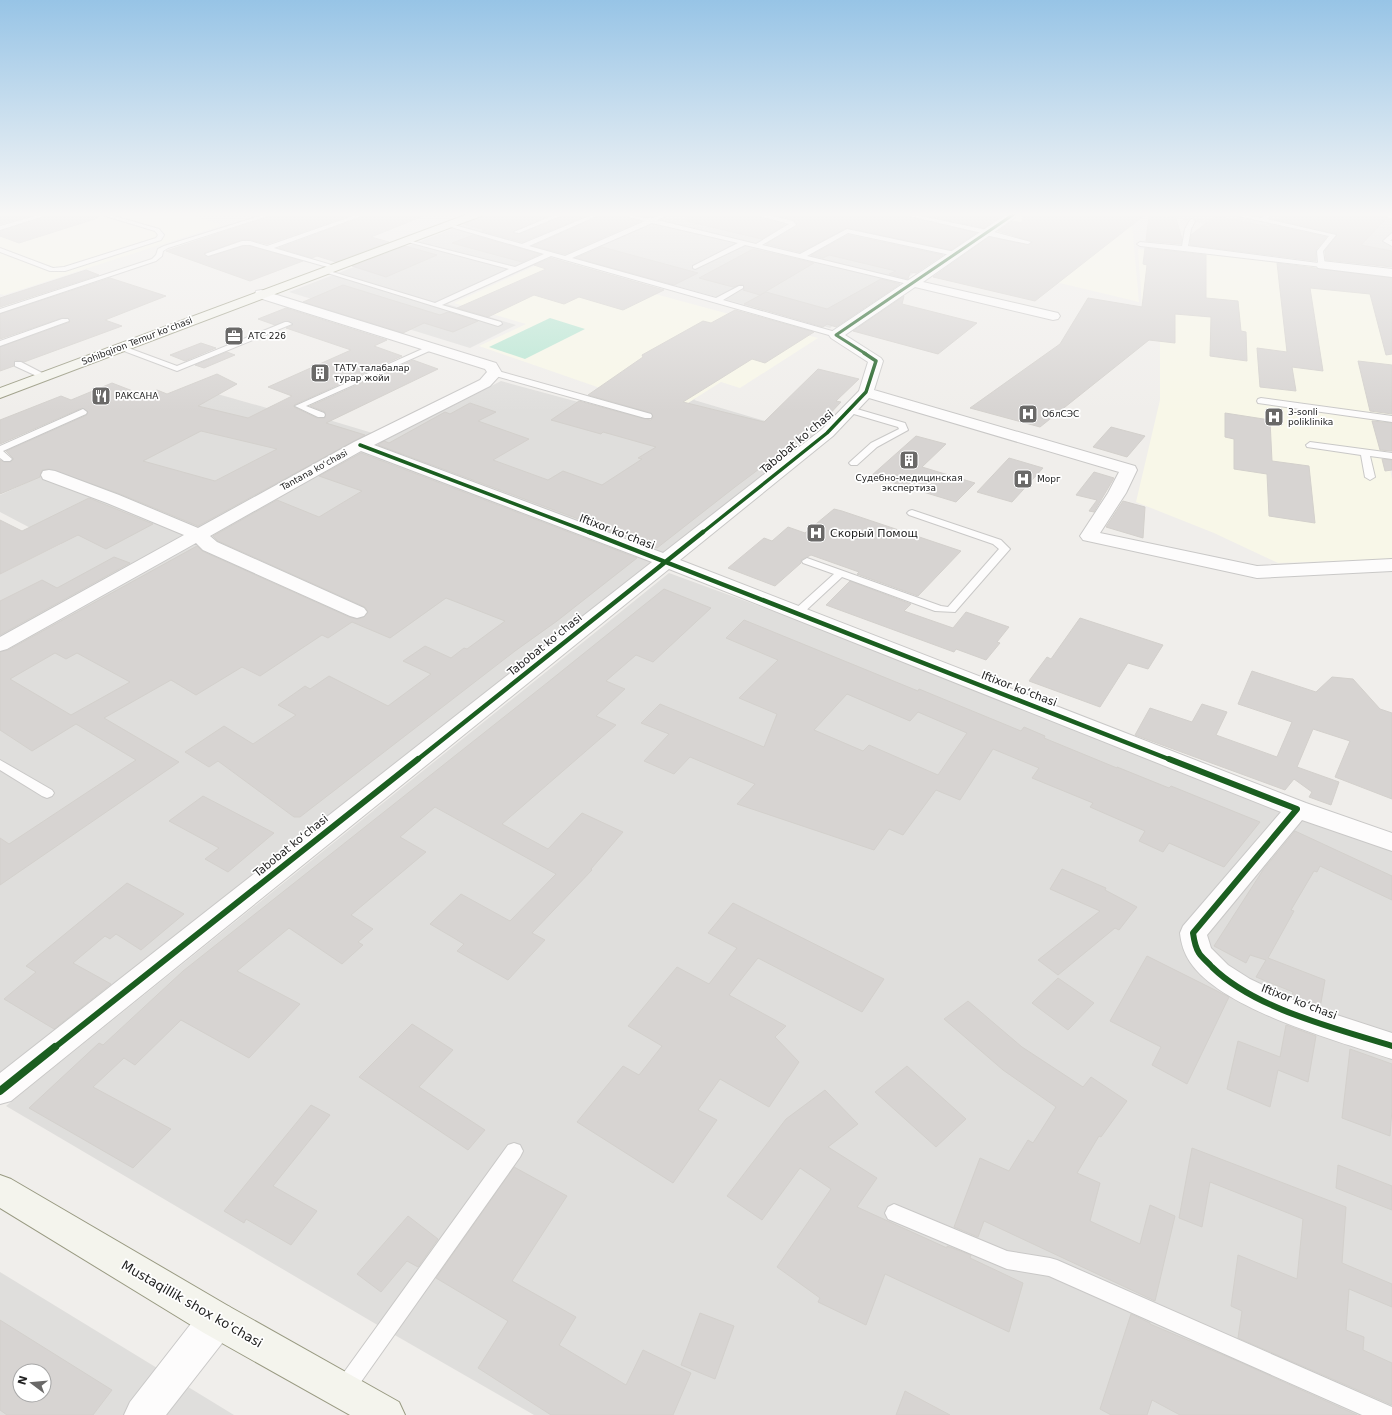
<svg xmlns="http://www.w3.org/2000/svg" width="1392" height="1415" font-family="'DejaVu Sans',sans-serif">
<rect width="100%" height="100%" fill="#f0eeeb"/>
<path fill="#dfdedc" fill-rule="evenodd" d="M491,214H1005L830,328L559,254L447,304L516,325L470,348L289,292Z
M1154,214H1392V260Z
M501,381L656,423L696,398L694,400L816,436L0,1082V574L61,544L0,512V495L46,474L207,391L267,408L276,404L389,438Z
M669,573L1392,837V1415H534L386,1330L6,1106Z
M0,1272L234,1415H0ZM20,1371H44V1395H20Z"/>
<path fill="#f8f7e8" d="M0,214H189L222,225L4,295L0,294Z
M1020,214H1131L1139,302L952,257Z
M1138,249L1241,256L1392,274V436L1384,435L1392,480V559L1278,563L1214,533L1136,502L1160,400V333L1163,313L1142,306Z
M541,263L818,338L740,388L721,382L672,413L479,346L526,324L454,303Z"/>
<path fill="#b7e6d2" d="M550,318L585,329L525,359L489,347Z"/>
<path fill="#d7d4d2" stroke="#d3d0cc" fill-rule="evenodd" d="M0,214H38L0,224Z
M51,214H98V218L19,243L0,236V231L50,215Z
M272,214H355L267,244L250,240H242L204,253L208,257L243,246H250L303,261L250,281L166,251L271,216Z
M368,214H426V215L371,237L389,242L336,262L317,256L312,258L279,248L368,215Z
M484,214H554L513,232L514,233L519,234L566,215V214H591L522,242L482,231L486,230L464,224L482,217Z
M602,214H620L622,216L640,221L565,254L533,246L602,215Z
M687,214H752L753,215L785,225L762,239L686,221Z
M768,214H900L901,215L976,233L951,250L847,228L800,252L766,244L797,225L793,220Z
M917,214H975L998,218L984,228Z
M1023,214H1146L1035,301L933,277L989,237L1028,245L1032,243L1031,241L998,231L1012,221L1022,223Z
M1285,214L1318,219V214H1373L1374,215L1387,218L1361,245L1392,251V267L1326,260L1325,251L1337,234L1277,220Z
M1149,216L1176,218L1182,239L1181,244L1146,241Z
M1215,216L1269,227L1271,225L1326,237L1316,250V261L1190,245L1191,235Z
M473,235L540,254L522,262L452,243Z
M848,235L943,255L916,273L910,272L908,279L889,274L896,271L829,255L823,258L811,255Z
M405,246L437,255L386,277L352,266Z
M602,247L698,273L674,285L576,258Z
M1145,248L1206,255V298L1238,301L1241,331L1246,332L1247,361L1210,356L1211,317L1175,314V343L1149,340L1040,427L970,408L1060,344L1088,298L1142,307L1147,265L1143,264Z
M753,249L814,263L760,295L743,290L744,288L743,284L733,287L699,278Z
M551,258L664,290L623,310L579,297L564,304L534,295L488,317L457,308L546,269L534,265Z
M1277,263L1392,278V354L1386,355L1370,294L1310,288L1323,371L1292,367L1296,391L1260,387L1257,348L1287,352Z
M86,270L99,275L0,307V298Z
M110,278L166,296L105,320L122,326L24,362L15,360L14,366L0,371V347L70,322L68,318H62L0,339V314Z
M881,279L900,284L836,327L827,324L823,327L744,304L766,292L827,309Z
M343,285L440,315L448,312L478,321L453,332L424,323L403,333L303,302Z
M904,296L902,304L977,323L938,354L853,331Z
M286,308L387,340L374,346L402,356L294,405V407L317,418H325V412L310,406L413,360L438,369L326,423L365,435L198,526L120,494L49,469L42,470L40,477L0,494V460L4,462H10L14,459L6,451L87,415L88,412L82,408L0,444V420L61,396L71,400L112,383L143,395L157,390L167,394L217,374L237,384L198,406L248,418L292,396L268,387L351,350L286,328L293,325L289,321L275,325L258,319ZM201,431L277,449L215,481L143,461Z
M735,310L814,332L765,363L752,359L683,402L764,422L818,369L859,379L836,401L841,402L823,421L735,487L657,548L378,445L384,441L389,443L445,412L450,414L470,403L496,412L478,421L529,439L493,460L548,480L563,471L602,485L642,459L638,458L656,447L603,432L601,434L551,420L579,401L645,419L651,420L653,417L651,413L588,395L643,357L642,355L703,321L711,323Z
M201,343L216,348L185,361L170,355Z
M227,352L235,355L204,368L195,365Z
M1358,361L1392,365V414L1370,411Z
M1225,413L1270,420L1272,461L1309,466L1315,523L1269,516L1267,474L1234,469V439L1225,437Z
M1372,421L1392,423V451L1380,450Z
M1111,427L1145,436L1127,457L1093,447Z
M916,436L946,444L922,467L975,483L956,502L871,476Z
M361,453L637,558L557,621L515,651L300,817H294L218,761L209,767L185,752L224,726L253,744L296,715L278,705L305,686L310,689L329,676L388,706L431,674L403,661L425,646L451,658L464,648L467,649L505,621L446,598L390,638L352,622L328,638L322,635L260,676L242,667L196,695L171,680L104,718L179,762L0,885V838L9,844L136,760L76,724L32,751L0,730V652L8,650L197,546L202,551L349,617L357,619L364,617L368,612L365,607L218,541L213,536L277,500L319,517L362,491L319,476ZM55,653L66,659L77,653L130,682L71,715L10,679Z
M1009,458L1043,468L1012,502L977,492Z
M1382,459L1392,460V470L1385,471Z
M1094,472L1114,478L1094,512L1089,511L1097,500L1076,495Z
M89,498L153,524L106,549L78,535L0,574V520L22,531Z
M1123,501L1145,507L1143,538L1106,527Z
M834,509L842,511L961,551L918,596L857,574L859,572L811,555L801,560V563L775,586L728,568L764,538L772,541L788,527L805,533Z
M114,557L130,563L0,635V601L42,580L57,588Z
M850,581L911,604L904,611L953,628L966,612L1009,627L997,642L1000,643L986,660L956,649L954,652L826,605Z
M664,589L711,608L653,662L636,655L606,681L625,689L596,716L616,725L502,824L548,849L582,813L623,832L591,869L592,870L532,933L545,940L508,980L457,951L464,944L430,924L461,894L510,921L556,874L435,807L400,837L426,852L351,915L373,929L358,942L363,945L342,964L289,928L237,971L300,1004L249,1058L181,1020L135,1065L124,1058L93,1087L171,1129L133,1168L29,1108L99,1043L103,1045L183,971L547,683Z
M1080,618L1163,645L1148,669L1128,663L1100,707L1029,681L1047,657L1051,659Z
M744,620L918,691L919,689L1021,731L1024,727L1045,736L1044,738L1117,768V767L1169,788L1171,786L1260,822L1224,867L1169,843L1163,852L1139,841L1145,831L1090,807L1093,803L1032,778L1039,768L993,749L960,800L936,790L903,835L889,829L874,850L737,804L755,784L690,757L674,774L644,761L669,734L641,723L660,704L764,747L777,714L739,698L778,660L726,638ZM847,694L910,721L918,712L967,733L938,775L869,745L863,751L814,730Z
M1252,671L1316,692L1332,677L1353,679L1380,709L1392,713V799L1335,777L1350,741L1313,729L1297,767L1339,782L1331,805L1309,797L1312,792L1294,779L1285,790L1135,735L1150,708L1192,722L1202,704L1227,712L1216,735L1277,757L1292,722L1238,704Z
M203,796L274,833L228,872L205,859L219,848L169,821Z
M1295,831L1392,876V900L1320,866L1317,872L1314,871L1291,910L1294,911L1268,958L1325,980L1320,1008L1301,1002L1292,997L1293,992L1256,977L1266,960L1250,955L1246,963L1214,946L1263,870Z
M1062,869L1106,888L1105,890L1137,907L1119,930L1115,928L1058,975L1038,960L1100,911L1050,889Z
M127,883L184,914L141,950L116,934L110,939L105,936L73,963L111,984L54,1029L4,999L36,972L26,966Z
M733,903L884,979L862,1012L758,958L729,995L786,1026L775,1037L799,1062L769,1107L720,1079L698,1110L717,1120L673,1183L577,1122L623,1066L639,1075L662,1046L628,1026L677,967L709,984L737,948L708,933Z
M1147,956L1229,997L1187,1084L1152,1065L1161,1047L1110,1021Z
M1058,978L1094,1003L1068,1030L1032,1003Z
M968,1001L1022,1047L1083,1087L1091,1077L1127,1101L1101,1137L1099,1136L1077,1173L1100,1183L1090,1221L1140,1244L1150,1205L1175,1216L1155,1301L984,1221L978,1237L954,1227L980,1158L1009,1171L1028,1140L1033,1143L1056,1107L1003,1070L944,1019Z
M412,1024L453,1050L419,1087L485,1130L468,1150L359,1077Z
M1286,1025L1316,1036L1308,1082L1278,1070L1270,1107L1227,1089L1238,1041L1280,1057Z
M1350,1049L1392,1064V1109L1390,1136L1342,1118Z
M907,1066L966,1119L936,1147L875,1092Z
M825,1090L858,1124L828,1147L877,1178L857,1207L947,1248V1246L971,1255L970,1258L1023,1283L1009,1332L885,1274L866,1325L818,1302L820,1298L777,1267L831,1189L800,1168L762,1220L727,1196L786,1119Z
M311,1105L330,1115L273,1186L317,1211L291,1245L246,1219L244,1223L224,1211Z
M1192,1148L1346,1207L1342,1263L1392,1284V1307L1349,1289L1346,1330L1364,1337L1363,1350L1392,1363V1405L1238,1338L1242,1311L1231,1306L1238,1255L1297,1279L1303,1219L1210,1182L1202,1227L1179,1218Z
M1338,1165L1392,1186V1210L1336,1188Z
M514,1167L567,1196L512,1281L576,1317L559,1345L626,1385L643,1350L691,1373L673,1415H551L478,1368L508,1321L436,1278Z
M408,1216L438,1239L418,1267L407,1261L381,1292L357,1274Z
M700,1313L734,1326L715,1379L681,1365Z
M1131,1314L1150,1323V1324L1235,1360L1357,1415H1180L1152,1400L1147,1415H1111L1100,1409Z
M0,1320L112,1390L93,1415H7L0,1410ZM20,1371H44V1395H20Z
M905,1391L950,1415H896Z"/>
<g fill="none" stroke-linecap="round" stroke-linejoin="round">
<g stroke="#c9c8c7" stroke-width="2">
<path id="lane" d="M42,214H50L0,230V226Z
M99,214H107L159,229L164,235L161,240L65,271H50L0,252V248L53,268L64,267L156,238L158,235L155,231Z
M266,214L271,215L168,248L163,251L162,256L156,261L0,313V309L152,259L156,255L158,249L164,246Z
M359,214H367L274,248L335,266V268H331L250,245H243L208,256L205,254L242,241H250L267,246Z
M557,214H565L519,233L514,232Z
M594,214H601L529,246L565,256L645,221L622,215L621,214C631,214 642,219 650,218C656,218 661,214 669,214L657,220L756,244L789,224L753,214H763L793,221L796,225L762,245L800,254L847,229L955,252L958,254L955,256L848,233L807,256L914,282V284L912,285L745,245L695,269L693,268V266L738,243L652,223L572,258L716,298L739,286H743V288L723,300L839,333L840,335L836,337L551,256L442,305L501,322L502,324L498,326L321,271L326,270L435,303L509,269L404,241V239L515,267L544,254L444,225L447,223L522,244Z
M901,214H911L987,230L1031,242L1028,244L985,235L982,233Z
M1229,214H1240L1261,218L1266,214H1272L1267,219L1336,235L1323,251L1325,265L1322,267L1140,246L1137,244L1140,242L1182,246L1185,229L1190,220L1192,219L1195,221L1191,229L1188,246L1318,263L1317,251L1329,236Z
M1374,214H1392V218Z
M1392,233V239L1390,241H1392V246L1383,241Z
M62,319H68L69,321L0,346V341Z
M285,322H288L292,324L177,371L116,348L120,346H123L177,366Z
M429,346H432L436,348L306,406L324,413L325,415L324,417H318L295,406Z
M15,362H21L48,376L44,378H41L15,366Z
M492,371H498L651,414L652,416L651,418H645L492,375Z
M1261,398L1392,416V422L1258,403L1257,401L1258,399Z
M850,407L905,423L908,430L877,447L857,465H851L849,463L851,461L871,443L899,429L898,427L847,412L846,410Z
M83,409L87,412L86,414L3,451L12,459L10,461H4L0,458V446Z
M1310,442L1392,453V459L1370,456L1375,477L1370,480L1365,477L1361,455L1307,447L1306,445Z
M912,510L1001,540L1010,549L955,612L935,611L842,577L801,615H793L792,613L793,611L834,574L803,563L802,561L807,558L941,606L948,607L999,549L993,544L909,515L907,513L909,511Z
M0,760L52,790L54,793L52,796L47,798L42,796L0,770Z
M514,1143L520,1145L523,1151L520,1157L351,1396L344,1399L337,1396L334,1389L337,1382L508,1145Z
M894,1204L1007,1251L1050,1258L1057,1260L1392,1407V1415H1362L1049,1276L1007,1269L888,1219L885,1213L888,1207Z"/>
</g>
<g stroke="#c9c8c7" stroke-width="2">
<path id="street" d="M1007,214H1020L923,282L1058,313L1060,316L1058,319L1053,320L915,287L845,335L881,358L883,361L874,390L1135,466L1137,470L1126,493L1100,533L1257,566L1392,559V571L1257,578L1083,540L1080,536L1108,493L1119,472L869,398L833,436L680,560L1306,803L1392,833V851L1302,820L1207,935L1211,948L1228,965L1250,979L1300,1003L1392,1033V1059C1338,1041 1222,1010 1190,962C1184,953 1181,943 1180,933L1183,926L1281,812L669,569L11,1101L0,1104V1073L652,562L361,451L210,536L217,542L364,608L367,612L364,616L357,618L350,616L203,550L196,543L7,649L0,651V637L184,535L107,503L43,479L41,475L43,471L49,470L55,471L119,495L198,528L354,442L480,380L487,372L485,369L256,297L255,294L256,291L261,290L496,363L502,373L490,386L374,445L663,553L821,430L859,391L868,362L831,338L829,335L831,332Z
M1322,261L1392,269V277L1318,268L1316,265L1318,262Z
M217,1302L230,1307L235,1320L230,1333L166,1415H124L130,1402L204,1307Z"/>
</g>
<g stroke="#999a82" stroke-width="2">
<path id="secondary" d="M468,214H483L481,216L0,398V388Z
M0,1175L11,1179L230,1307L399,1402L405,1415H350L204,1333L0,1208Z"/>
</g>
<use href="#lane" fill="#fdfcfc" fill-rule="evenodd"/>
<use href="#street" fill="#fdfcfc" fill-rule="evenodd"/>
<use href="#secondary" fill="#f4f4ed" fill-rule="evenodd"/>
<g stroke="#fff" stroke-width="4.5">
<path id="cycleway-far4" d="M866,354L836,335L1014,214"/>
</g>
<g stroke="#fff" stroke-width="5.5">
<path id="cycleway-far3" d="M360,445L591,533
M702,533L827,433L866,392L876,361L864,353"/>
</g>
<g stroke="#fff" stroke-width="7">
<path id="cycleway-far2" d="M589,532L1171,760
M417,760L703,532"/>
</g>
<g stroke="#fff" stroke-width="8">
<path id="cycleway-far1" d="M1169,759L1297,809L1193,933C1194,940 1195,947 1199,953C1202,958 1208,962 1212,967C1255,1009 1335,1028 1392,1046
M54,1048L418,759"/>
</g>
<g stroke="#fff" stroke-width="10">
<path id="cycleway" d="M0,1091L55,1047"/>
</g>
<use href="#cycleway-far4" stroke="#1b5e20" stroke-width="3"/>
<use href="#cycleway-far3" stroke="#1b5e20" stroke-width="3.5"/>
<use href="#cycleway-far2" stroke="#1b5e20" stroke-width="4.5"/>
<use href="#cycleway-far1" stroke="#1b5e20" stroke-width="6"/>
<use href="#cycleway" stroke="#1b5e20" stroke-width="8"/>
</g>
<linearGradient id="sky" x2="0" y2="1"><stop stop-color="#97c4e6"/><stop offset="0.52" stop-color="#f8f7f6"/><stop offset="1" stop-color="#f8f7f6" stop-opacity="0"/></linearGradient>
<rect width="1392" height="412" fill="url(#sky)"/>
<defs>
<g id="office-square" transform="scale(1)"><rect x="-9" y="-9" width="18" height="18" rx="4" fill="#6a6968" stroke="#fff"/><path d="M-6-3h4V-5.5h4V-3h4V5H-6ZM-1-4.5V-3h2v-1.5ZM-6 0V1H6V0Z" fill="#fff"/></g>
<g id="building-square" transform="scale(1)"><rect x="-9" y="-9" width="18" height="18" rx="4" fill="#6a6968" stroke="#fff"/><path d="M-4-6H4V6H1V3H-1V6H-4ZM-2.5-4.3h1.7v1.8h-1.7ZM.8-4.3h1.7v1.8H.8ZM-2.5-1h1.7V.8h-1.7ZM.8-1h1.7V.8H.8Z" fill="#fff"/></g>
<g id="restaurant-square" transform="scale(1)"><rect x="-9" y="-9" width="18" height="18" rx="4" fill="#6a6968" stroke="#fff"/><path d="M-5-6h1v4h1v-4h1v4h1v-4h1v5L-1.5 .5V6h-2V.5L-5-1ZM5-6V6H3V1.5H1.5Q1.5-4 5-6Z" fill="#fff"/></g>
<g id="hospital-square" transform="scale(1)"><rect x="-9" y="-9" width="18" height="18" rx="4" fill="#6a6968" stroke="#fff"/><path d="M-5-5h3v3.5h4V-5h3V5h-3V1.5h-4V5h-3Z" fill="#fff"/></g>
</defs>
<g fill-rule="evenodd">
<use href="#office-square" x="234" y="336"/>
<use href="#building-square" x="320" y="373"/>
<use href="#restaurant-square" x="101" y="396"/>
<use href="#hospital-square" x="1028" y="414"/>
<use href="#hospital-square" x="1274" y="417"/>
<use href="#building-square" x="909" y="460"/>
<use href="#hospital-square" x="1023" y="479"/>
<use href="#hospital-square" x="816" y="533"/>
</g>
<g text-anchor="middle" dominant-baseline="central" stroke-width="3.5" stroke-linejoin="round" paint-order="stroke">
<g font-size="9" fill="#222" stroke="#fff" text-anchor="start">
<text x="248" y="336">АТС 226</text>
<text x="334" y="368">ТАТУ талабалар<tspan x="334" dy="10">турар жойи</tspan></text>
<text x="115" y="396">РАКСАНА</text>
<text x="1288" y="412">3-sonli<tspan x="1288" dy="10">poliklinika</tspan></text>
<text x="1042" y="414">ОблСЭС</text>
<text x="909" y="478" text-anchor="middle">Судебно-медицинская<tspan x="909" dy="10">экспертиза</tspan></text>
<text x="1037" y="479">Морг</text>
</g>
<g font-size="9" fill="#222" stroke="#fff">
<text transform="translate(137 341) rotate(-21)">Sohibqiron Temur koʻchasi</text>
<text transform="translate(314 470) rotate(-29)">Tantana koʻchasi</text>
</g>
<g font-size="11" fill="#222" stroke="#fff">
<text transform="translate(797 442) rotate(-40)">Tabobat koʻchasi</text>
<text transform="translate(617 532) rotate(21)">Iftixor koʻchasi</text>
<text transform="translate(545 645) rotate(-39)">Tabobat koʻchasi</text>
<text transform="translate(1019 689) rotate(21)">Iftixor koʻchasi</text>
<text transform="translate(291 846) rotate(-39)">Tabobat koʻchasi</text>
<text transform="translate(1299 1002) rotate(21)">Iftixor koʻchasi</text>
</g>
<g font-size="11" fill="#222" stroke="#fff" text-anchor="start">
<text x="830" y="533">Скорый Помощ</text>
</g>
<g font-size="13" fill="#222" stroke="#fff">
<text transform="translate(192 1304) rotate(30)">Mustaqillik shox ko'chasi</text>
</g>
</g>
<g transform="translate(32 1383) rotate(286)"><circle r="19" fill="#ffffff" stroke="#a7a7a7"/>
<path d="M0-3L7 15L0 10L-7 15Z" fill="#6a6968"/>
<text y="-6" font-size="11" font-weight="bold" text-anchor="middle" fill="#222222">N</text>
</g>
</svg>
